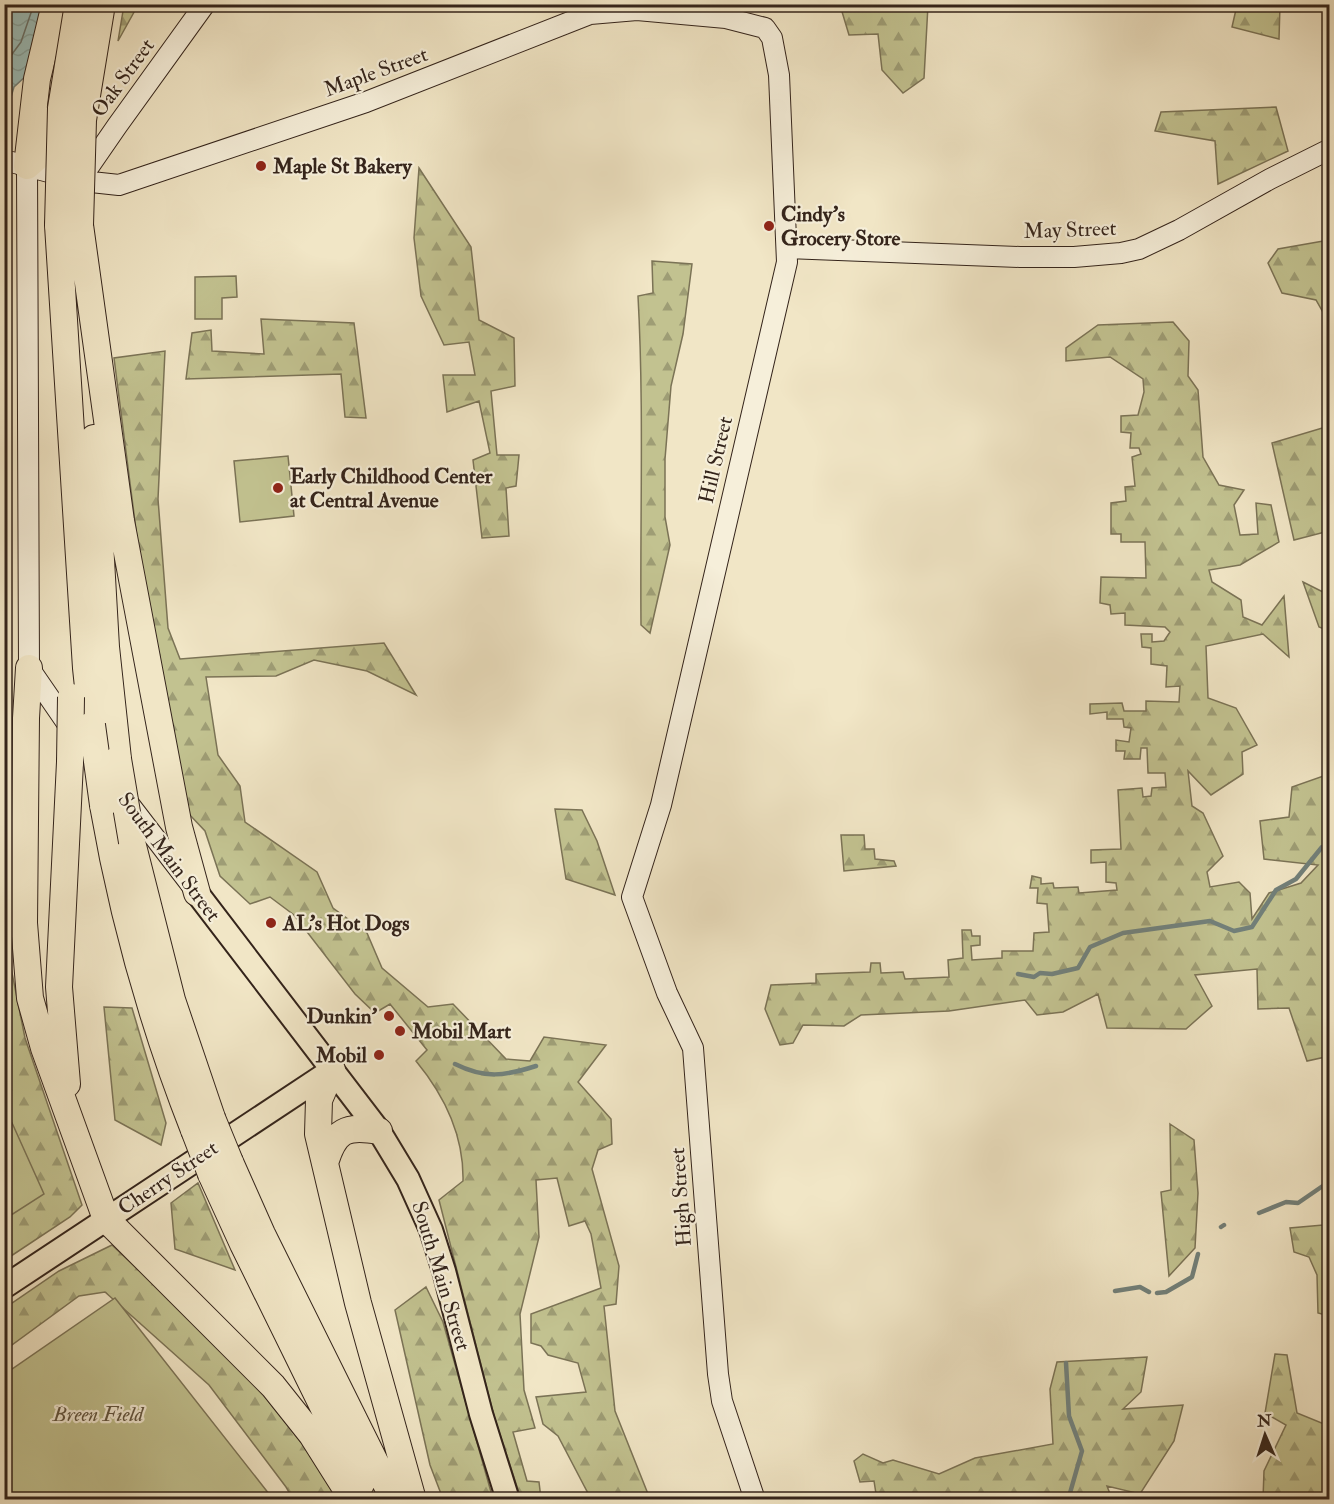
<svg xmlns="http://www.w3.org/2000/svg" width="1334" height="1504" font-family="'IM FELL Double Pica',serif">
<defs>
<pattern id="forest-firs" width="22" height="20" patternUnits="userSpaceOnUse" patternTransform="scale(1.5)"><rect width="22" height="20" fill="#c2c290"/><path d="M5 1l3.5 6h-7zM16 11l3.5 6h-7z" fill="#9e9d75"/></pattern>
<pattern id="water-waves" width="16" height="10" patternUnits="userSpaceOnUse" patternTransform="scale(1.5)"><rect width="16" height="10" fill="#9bbeba"/><path d="M0 5q4-4 8 0t8 0" fill="none" stroke="#86a39f"/></pattern>
</defs>
<rect width="100%" height="100%" fill="#f1e6c6"/>
<filter id="stains"><feTurbulence type="fractalNoise" baseFrequency=".00333" numOctaves="4"/><feColorMatrix values="0 0 0 0 .2 0 0 0 0 .09 0 0 0 0 .02 0 0 0 .5 -.17"/></filter>
<radialGradient id="worn" r=".72"><stop offset=".6" stop-color="#630" stop-opacity="0"/><stop offset="1" stop-color="#630" stop-opacity=".3"/></radialGradient>
<path fill="url(#forest-firs)" stroke="#7b7356" stroke-width="1.5" d="M124,4L138,5L118,41L124,5Z
M840,5H928L924,78L903,93L882,70L878,34L849,35Z
M1237,5H1280L1279,39L1232,27Z
M1276,107L1288,151L1218,184L1215,141L1155,131L1161,112Z
M419,168L471,247L479,320L514,338L515,386L491,391L497,455H519L516,486L506,488L509,536L482,538L473,460L490,453L479,401L447,412L443,375H475L469,342L444,345L421,296L414,238Z
M1329,240H1330L1329,323L1316,300L1282,293L1268,263L1278,249Z
M652,261L692,264L683,334L671,386L665,459V517L670,545L650,633L641,625C640,515 644,405 638,296L653,293Z
M261,319L354,323L366,418L345,417L341,374L186,379L192,333L211,330L212,351L264,354Z
M1173,322L1189,341L1188,376L1198,390L1203,457L1219,485L1244,490L1234,505L1240,535L1258,534L1256,503L1271,505L1279,542L1240,565L1209,570L1212,582L1241,600L1243,617L1262,625L1284,596L1289,657L1263,634L1206,646L1208,698L1236,708L1257,745L1242,752L1243,774L1211,795L1188,771L1192,806L1203,813L1223,856L1207,872L1210,887L1239,882L1250,893L1252,919L1269,893L1301,883L1318,865L1264,859L1260,821L1289,817L1292,787L1329,774L1330,1031L1325,1057L1307,1061L1289,1008L1258,1009L1257,969L1195,975L1212,1006L1186,1029L1107,1028L1098,994L1063,1012L1037,1015L1025,1000L949,1011L861,1015L844,1026L803,1025L793,1043L780,1045L765,1009L771,985L816,983V974L870,972L871,963H880L881,973L903,972L905,979L949,977L948,960L963,958L962,930H971L972,936H980V945L971,946L972,960L1002,958V951H1033L1034,933L1049,932L1047,904L1037,903L1038,888H1030L1032,876L1041,878V884L1053,883L1054,888L1078,887L1079,893L1117,890L1116,883L1106,882V862L1091,863V850L1121,849L1118,790L1142,788L1143,797L1151,796L1152,788L1166,787L1165,773H1148L1147,748H1141L1140,759H1124L1125,751H1116V740L1129,742L1131,728L1124,727L1123,719H1107V712L1090,714V704L1122,703L1124,711H1146V701L1179,702L1180,686L1166,687L1167,666L1151,664V648L1142,647L1141,634H1152V642L1164,641L1170,632L1165,627L1125,625V613L1111,614L1110,605L1100,603L1101,577L1146,578L1145,542H1121V534H1111V503L1126,501L1125,487L1135,486L1132,457L1141,454L1139,448H1130L1131,433L1121,432V416L1138,415L1144,392L1143,379L1110,357L1066,361V348L1098,325Z
M165,351L158,499L168,628L180,659L384,643L416,695L367,671L314,660L276,676L206,677L218,755L240,786L245,822L317,872L333,908L367,933L382,968L428,1007L453,1004L506,1059L530,1061L544,1037L606,1045L578,1082L611,1119L612,1144L598,1150L592,1169L619,1266L616,1304L604,1306L615,1411L650,1499H591L558,1436L543,1424L536,1397L586,1392L578,1363L548,1355L541,1346L531,1343V1314L601,1288L591,1234L585,1221L569,1226L557,1178L536,1180L539,1237L520,1314L524,1390L535,1428L513,1432L527,1481L539,1482L541,1499H521L494,1416L439,1200L463,1181C464,1136 444,1095 416,1061L427,1050L390,1004L375,1013L355,994L294,915L270,897L250,904L220,876L205,831L187,812L145,600L114,358Z
M1329,426V531L1294,540L1272,443Z
M1303,582L1329,595V631L1319,627Z
M4,699L11,968L25,1038L82,1205L70,1217L5,1260Z
M555,809L582,810L597,841L615,895L566,879Z
M841,835H864L865,849H874L875,859L894,861L896,866L844,871Z
M104,1007L132,1008L166,1123L161,1145L115,1120Z
M1170,1124L1194,1140L1198,1193L1195,1248L1169,1276L1161,1192L1171,1190Z
M198,1183L235,1270L175,1249L171,1203Z
M1323,1225L1329,1237V1316L1318,1313L1317,1275L1309,1257L1294,1252L1290,1228Z
M112,1245L241,1366L324,1471L340,1499H293L286,1487L209,1385L105,1292L79,1296L5,1350V1308L59,1271Z
M426,1287L443,1322L493,1499H443L430,1465L395,1310Z
M1275,1354L1287,1355L1297,1413L1329,1426V1499H1263L1264,1471L1286,1425L1265,1413Z
M1147,1357L1141,1392L1123,1409L1183,1405L1174,1441L1140,1494L1107,1486L1112,1499L1027,1500L1025,1497L1019,1500H877L874,1481L860,1482L854,1461L863,1454L883,1463L893,1460L939,1474L975,1458L1053,1444L1050,1389L1057,1362Z"/>
<path fill="#c2c290" stroke="#7b7356" stroke-width="1.5" d="M236,276L237,297L222,298V319H195V277Z
M288,456L294,516L240,522L234,461Z
M4,1105L44,1194L5,1219H4Z
M115,1298L273,1499H5V1374Z"/>
<path fill="url(#water-waves)" stroke="#72807a" stroke-width="1.5" d="M5,5H58L28,74L14,87L5,117Z"/>
<g fill="none" stroke-linecap="round" stroke-linejoin="round">
<path stroke="#68716a" stroke-width="1.5" d="M4,65L21,42L34,4"/>
<path stroke="#72807a" stroke-width="4.5" d="M1018,974L1034,977L1040,973L1052,974L1078,968L1090,947L1123,933L1210,921L1234,931L1252,927L1276,890L1296,879L1322,847H1330
M455,1064C485,1079 505,1076 536,1066
M1259,1213L1286,1202L1298,1203L1330,1181
M1221,1227L1224,1225
M1115,1291L1140,1287L1149,1292
M1157,1293L1166,1292L1192,1277L1198,1254
M1066,1363L1069,1416L1082,1451L1068,1500"/>
<g stroke="#34241b" stroke-width="22">
<path id="secondary" d="M4,160L82,181L119,185L366,102L590,14L637,10L726,18L765,28L772,38L779,75L787,262L661,805L632,897L667,993L693,1048L718,1374L722,1401L755,1500
M27,166L29,668L73,732
M82,181L88,168L117,126L205,4
M787,248L1020,257H1074L1121,253L1139,249L1179,230L1270,179L1330,149
M126,800L192,886"/>
</g>
<g stroke="#34241b" stroke-width="26">
<path id="primary" d="M197,893L379,1131L408,1179L431,1230L444,1271L481,1414L508,1500
M4,1287L332,1070"/>
</g>
<g stroke="#34241b" stroke-width="28">
<path id="highway" d="M27,166L44,151L58,114
M27,166L37,79L55,4
M58,225L86,668L92,725
M80,225L121,521L179,827L197,893
M94,438L106,647L118,759
M29,668L26,718L24,923L30,998L44,1048L106,1219L273,1386L312,1435L353,1500
M103,805C122,915 153,1026 194,1130
M132,842L172,1000L212,1118
M332,1070L319,1100L318,1134L358,1303L413,1500
M67,1084L59,987L70,762
M230,1162L262,1234L394,1500
M325,1163C335,1130 346,1125 379,1131
M211,1174L243,1244L361,1484"/>
</g>
<use href="#secondary" stroke="#f6efda" stroke-width="20"/>
<use href="#primary" stroke="#f1e6c6" stroke-width="22"/>
<use href="#highway" stroke="#f1e6c6" stroke-width="26"/>
<g stroke="#34241b" stroke-width="28" stroke-linecap="butt">
<path id="highway-bridge" d="M58,225L61,108L78,4
M80,225L83,120L102,4
M92,725L103,805
M118,759L132,842
M70,762L71,697
M212,1118L230,1162
M194,1130L211,1174"/>
</g>
<use href="#highway-bridge" stroke="#f1e6c6" stroke-width="26"/>
</g>
<g fill="#8f2418" stroke="#f6efda" stroke-width="2">
<circle cx="261" cy="166" r="6"/>
<circle cx="769" cy="226" r="6"/>
<circle cx="278" cy="488" r="6"/>
<circle cx="271" cy="923" r="6"/>
<circle cx="389" cy="1016" r="6"/>
<circle cx="400" cy="1031" r="6"/>
<circle cx="379" cy="1055" r="6"/>
</g>
<g text-anchor="middle" dominant-baseline="central" stroke-width="4.5" stroke-linejoin="round" paint-order="stroke">
<g font-size="21" fill="#34241b" stroke="#f6efda">
<text transform="translate(376 72) rotate(-20)">Maple Street</text>
<text transform="translate(123 78) rotate(-54)">Oak Street</text>
<text transform="translate(1070 230) rotate(-2)">May Street</text>
<text transform="translate(716 460) rotate(-77)">Hill Street</text>
<text transform="translate(169 857) rotate(53)">South Main Street</text>
<text transform="translate(168 1178) rotate(-34)">Cherry Street</text>
<text transform="translate(681 1197) rotate(-94)">High Street</text>
<text transform="translate(441 1276) rotate(73)">South Main Street</text>
</g>
<g font-size="21" font-weight="bold" fill="#34241b" stroke="#f6efda" text-anchor="start">
<text x="273" y="166">Maple St Bakery</text>
<text x="781" y="214">Cindy's<tspan x="781" dy="24">Grocery Store</tspan></text>
<text x="290" y="476">Early Childhood Center<tspan x="290" dy="24">at Central Avenue</tspan></text>
<text x="283" y="923">AL's Hot Dogs</text>
<text x="377" y="1016" text-anchor="end">Dunkin'</text>
<text x="412" y="1031">Mobil Mart</text>
<text x="367" y="1055" text-anchor="end">Mobil</text>
</g>
<g font-size="21" font-style="italic" fill="#5f533e" stroke="#f6efda">
<text x="98" y="1414">Breen Field</text>
</g>
</g>
<rect width="1334" height="1504" fill="none" stroke="#f1e6c6" stroke-width="24"/>
<rect x="6" y="6" width="1322" height="1492" fill="none" stroke="#34241b" stroke-width="3"/>
<rect x="12" y="12" width="1310" height="1480" fill="none" stroke="#34241b" stroke-width="1.5"/>
<g transform="translate(1265 1435) rotate(357)" stroke="#f6efda" stroke-width="4.5" paint-order="stroke">
<path d="M0-4.5L10 22L0 15L-10 22Z" fill="#34241b"/>
<text y="-9" font-size="16" font-weight="bold" text-anchor="middle" fill="#34241b">N</text>
</g>
<rect width="100%" height="100%" filter="url(#stains)"/>
<rect width="100%" height="100%" fill="url(#worn)"/>
</svg>
